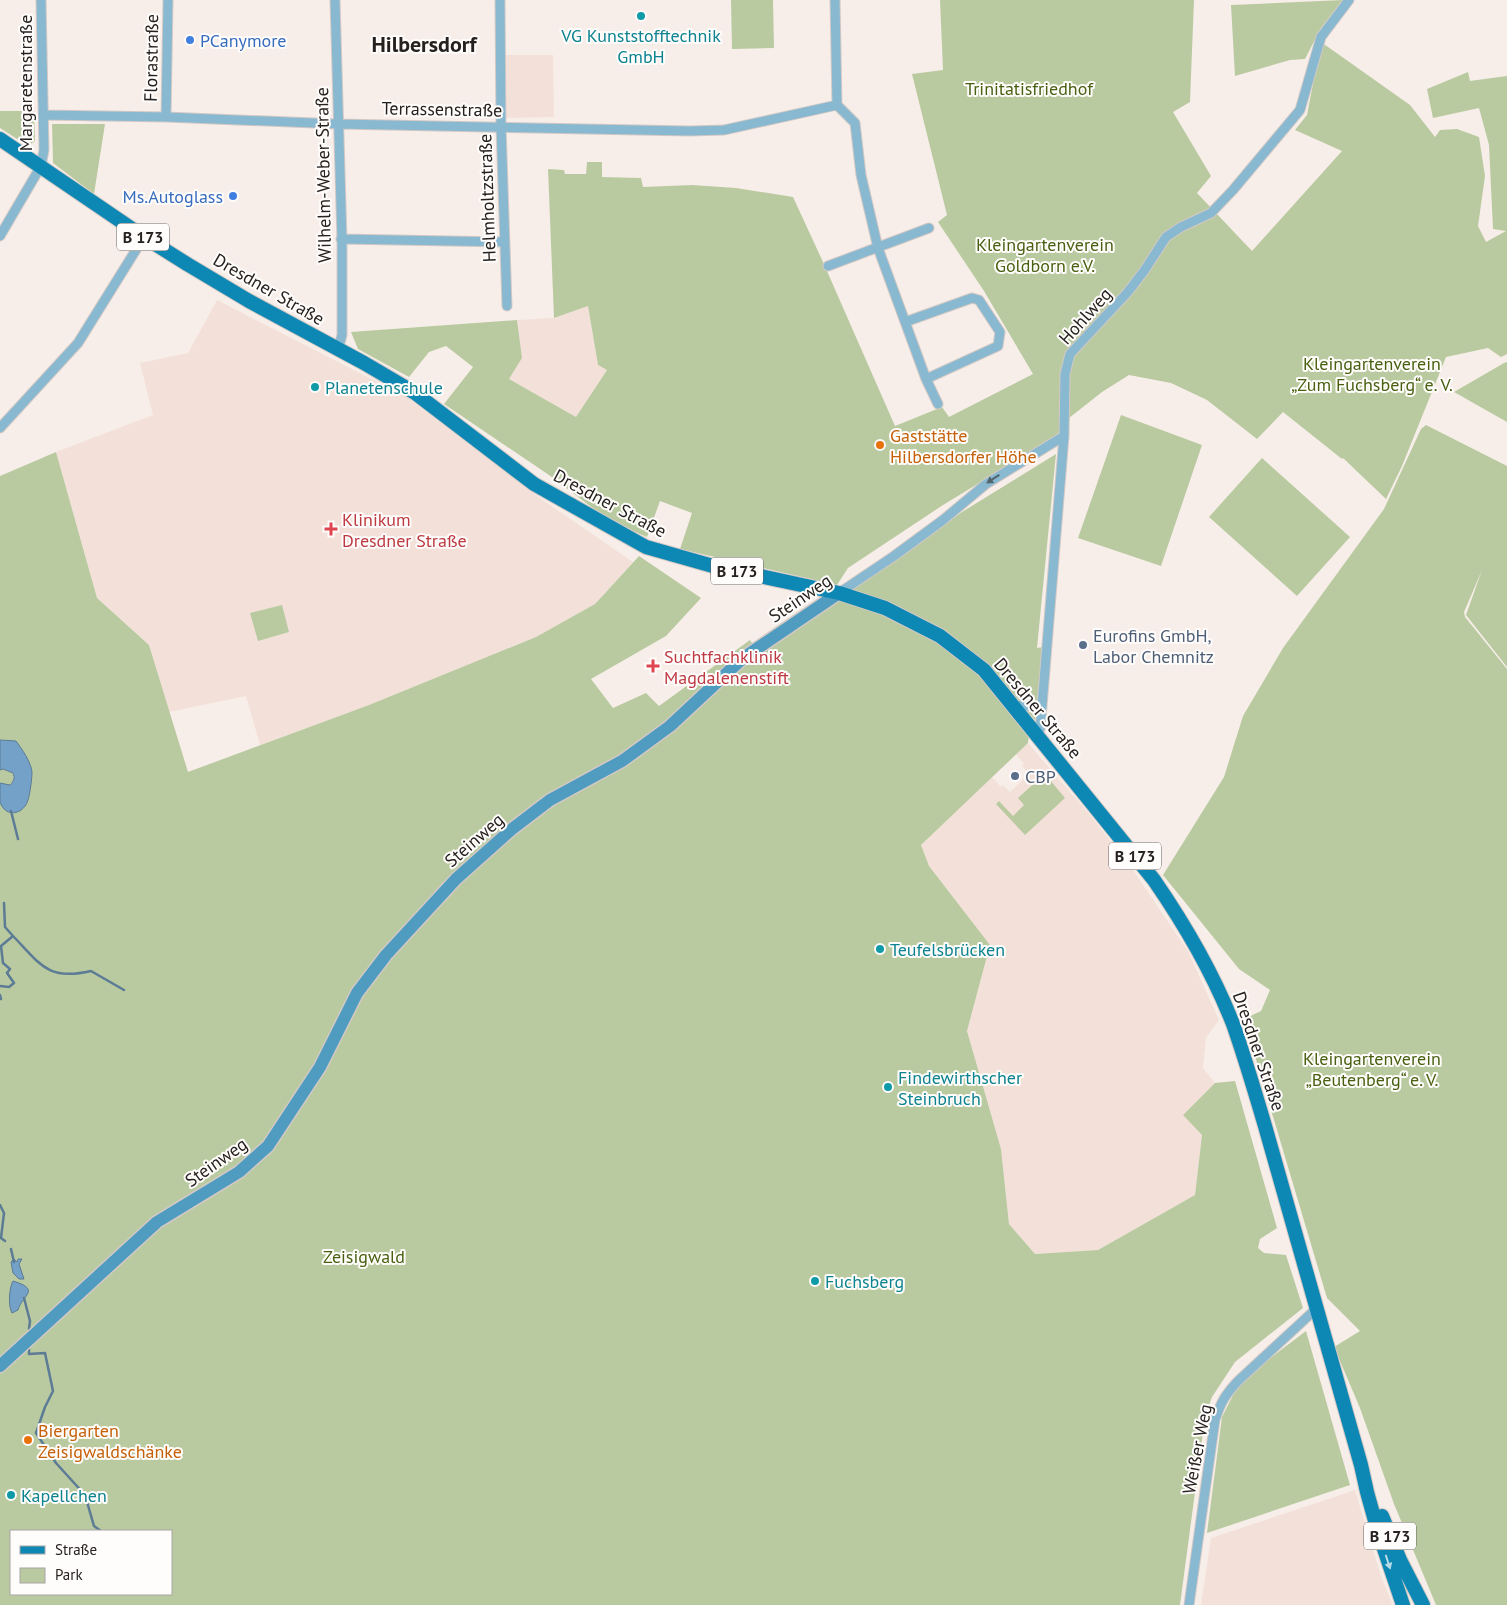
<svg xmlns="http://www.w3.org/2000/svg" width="1507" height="1605" font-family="'PT Sans',sans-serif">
<rect width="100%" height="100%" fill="#f8eee9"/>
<path fill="#f3e1d9" d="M505,55H553L554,117L505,118Z
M217,300L405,396L537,496L633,562L595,604L536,637L369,705L260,745L246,696L169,712L149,645L97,598L56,452L153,415L140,363L188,353Z
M588,306L598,365L607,370L576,417L509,379L522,358L517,320L554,318Z
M1028,743L1090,815L1133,870L1188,951L1219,1020L1206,1038L1203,1068L1215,1083L1183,1115L1202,1135L1195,1195L1098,1250L1035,1254L1009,1224L1001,1149L967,1031L990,945L929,866L921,845L992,777L1001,787L1003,785L1010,792L1029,774L1022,766L1024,764L1016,754Z
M1355,1490L1381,1576L1393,1605H1201L1211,1538Z"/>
<path fill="#b9caa0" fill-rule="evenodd" d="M731,0H773L774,48L732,49Z
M940,0H1194L1190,102L1173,112L1211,176L1197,193L1252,251L1342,151L1295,130L1307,115L1321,42L1410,105L1435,137L1440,130L1457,129L1479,137L1485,176L1478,226L1486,242L1506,231L1493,229L1489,145L1479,108L1433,118L1427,89L1468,72L1470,81L1507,76V354L1501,357L1488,348L1446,357L1402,466L1386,499L1343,458L1342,459L1283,412L1257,439L1207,400L1171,383L1129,375L1102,392L1069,418L1068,373L1062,363V433L943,505L848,568L837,585L680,549L692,513L660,501L647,537L610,521L549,475L444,404L473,367L446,346L429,352L409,377L358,349L351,332L517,320L522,358L509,379L576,417L607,370L598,365L588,306L554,318L548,169L564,170L565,174H586L587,162H602V177L641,178L643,187L692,185L736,188L793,197L823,262L895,426L942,407L949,417L1033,374L984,291L938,222L947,215L912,74L943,70Z
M1343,0L1321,28L1305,59L1290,60L1235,76L1231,5Z
M0,111H34L35,141L28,146L0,128Z
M52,124H105L94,194L53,163Z
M1507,362V422L1454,392L1504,363Z
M1121,415L1202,445L1161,566L1078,538Z
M1426,425L1507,466V667L1466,615L1482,570L1464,612L1465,617L1507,669V1605H1436L1394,1504L1360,1408L1334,1347L1360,1331L1327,1298L1244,1019L1261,1011L1270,990L1239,969L1163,875L1224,777L1243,716L1283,648L1384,509L1421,429Z
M56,452L97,598L149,645L188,772L369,705L536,637L595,604L639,556L701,598L666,636L591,679L613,708L646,693L659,706L750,640L760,655L962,512L1056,454L1037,648L1043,647L1035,720L1031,715L1028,743L921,845L929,866L990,945L967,1031L1001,1149L1009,1224L1035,1254L1098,1250L1195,1195L1202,1135L1183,1115L1215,1083L1235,1081L1277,1228L1260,1239L1258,1248L1264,1253L1286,1255L1303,1308L1235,1362L1212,1397L1205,1417L1180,1605H0V802L5,809L29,788L32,772L25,755L16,741L0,740V476ZM11,1531H171V1594H11Z
M1262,458L1350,537L1297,596L1209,517Z
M282,605L289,632L258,641L250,613Z
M2,769L13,773L14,780L10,785L0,783V770Z
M1040,778L1050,780L1065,798L1025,835L996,804L999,801L1013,816L1024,805L1018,798Z
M1306,1331L1350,1485L1207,1533L1222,1417L1240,1381Z"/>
<path fill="#73a1c8" stroke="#5c7b95" d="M0,740L16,741C22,749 31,762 32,772C32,778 30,794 28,800C24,814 6,819 0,802C0,797 0,789 0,783L10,785C14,781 15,778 13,773L3,769L0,770Z
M14,1259L17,1262L18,1259H22L19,1264L24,1279H19L13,1273L11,1262Z
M13,1281C42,1290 22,1295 18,1310L12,1313C8,1306 9,1288 13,1281Z"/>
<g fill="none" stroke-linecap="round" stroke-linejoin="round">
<path stroke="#5c7b95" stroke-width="2.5" d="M11,811L18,839
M13,936C41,965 48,981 91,971L124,990
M0,986L9,987L14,983L7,973L10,969L3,963L1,946L13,936L5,927L4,903
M0,995L1,999H0
M0,1205L4,1213L1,1238L5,1241
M11,1249L14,1262
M24,1298L30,1321L29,1329
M29,1348V1354L45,1353L53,1391L45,1407L36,1433L56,1463L85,1495L94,1526L101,1531"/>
<g stroke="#d2c9c5" stroke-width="11">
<path id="street" d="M335,0L342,241V335L338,350
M500,0L501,126L507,306
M835,0L837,105L855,123L861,175L878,248L926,379L938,404
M43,115L166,117L338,124L690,131L724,130L837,105
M166,117L168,0
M0,236L41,166L44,150L41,0
M341,239L505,242
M828,266L929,228
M905,322L972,298L979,300L1000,332L998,346L926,379
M0,428L78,343L144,237
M839,593L894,556L943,520L986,484L1064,436
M1013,705L1042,707
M1035,733L1040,729L1043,694L1064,436L1065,374L1070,354L1127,293L1144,271L1166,237L1181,227L1211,213L1233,190L1300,110L1321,37L1349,0
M1189,1605L1215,1420C1221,1402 1225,1395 1238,1381L1317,1308"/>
</g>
<g stroke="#d2c9c5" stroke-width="15">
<path id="secondary" d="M0,1366L157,1222L239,1172L268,1146L320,1067L357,993L386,955L456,879L512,829L550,800L622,761L670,726L743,658L839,593"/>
</g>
<g stroke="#d2c9c5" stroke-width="16">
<path id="primary" d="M0,139L144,237L187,264L249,301L364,363L415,393L534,484L646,547L713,566L839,593L885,608L940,636L984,670L1154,880C1185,925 1213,973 1233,1024C1245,1058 1255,1092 1265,1126L1361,1465L1367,1492L1377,1528L1403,1605
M1382,1516L1400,1560L1423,1605"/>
</g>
<use href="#street" stroke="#89b8d1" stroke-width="9"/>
<use href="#secondary" stroke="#509cc1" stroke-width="12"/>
<use href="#primary" stroke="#0d87b4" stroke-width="14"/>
</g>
<defs><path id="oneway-solid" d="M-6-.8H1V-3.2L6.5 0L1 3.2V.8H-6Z" transform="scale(1.25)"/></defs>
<use fill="#52656f" href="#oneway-solid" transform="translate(993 479) rotate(147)"/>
<use fill="#b6dae6" href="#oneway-solid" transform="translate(1388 1562) rotate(72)"/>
<g fill="#0f9aa8" stroke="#fffdfc" stroke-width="2">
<circle cx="641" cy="16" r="5"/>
<circle cx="315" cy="387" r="5"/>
<circle cx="880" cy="949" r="5"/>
<circle cx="888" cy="1087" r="5"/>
<circle cx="815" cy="1281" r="5"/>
<circle cx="11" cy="1495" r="5"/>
</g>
<g fill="#3f7fe0" stroke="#fffdfc" stroke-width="2">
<circle cx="190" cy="40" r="5"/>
<circle cx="233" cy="196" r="5"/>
</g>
<g fill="#e8710a" stroke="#fffdfc" stroke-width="2">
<circle cx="880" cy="445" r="5"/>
<circle cx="28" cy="1440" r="5"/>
</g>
<g fill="#e0444e" stroke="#fffdfc" stroke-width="2">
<path d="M328.5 521.5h5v5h5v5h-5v5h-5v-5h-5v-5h5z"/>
<path d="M650.5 658.5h5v5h5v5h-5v5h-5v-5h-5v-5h5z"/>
</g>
<g fill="#5c6f8a" stroke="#fffdfc" stroke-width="2">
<circle cx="1083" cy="645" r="5"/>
<circle cx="1015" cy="776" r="5"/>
</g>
<g text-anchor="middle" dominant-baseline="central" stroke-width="4" stroke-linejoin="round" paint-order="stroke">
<g fill="#fffdfc" stroke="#666361" stroke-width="1">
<rect x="117" y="223.5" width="52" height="27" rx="4"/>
<rect x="711" y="557.5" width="52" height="27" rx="4"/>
<rect x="1109" y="842.5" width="52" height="27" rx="4"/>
<rect x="1364" y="1522.5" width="52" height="27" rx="4"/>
</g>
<g font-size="16" font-weight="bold" fill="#25211f">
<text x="143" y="237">B 173</text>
<text x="737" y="571">B 173</text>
<text x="1135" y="856">B 173</text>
<text x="1390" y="1536">B 173</text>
</g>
<g font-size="18" fill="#0d838f" stroke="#fffdfc" text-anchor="start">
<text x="641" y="35" text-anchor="middle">VG Kunststofftechnik<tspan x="641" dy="21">GmbH</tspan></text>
<text x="325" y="387">Planetenschule</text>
<text x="890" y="949">Teufelsbrücken</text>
<text x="898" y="1077">Findewirthscher<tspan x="898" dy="21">Steinbruch</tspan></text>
<text x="825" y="1281">Fuchsberg</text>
<text x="21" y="1495">Kapellchen</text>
</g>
<g font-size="18" fill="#366cbe" stroke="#fffdfc" text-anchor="start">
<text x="200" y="40">PCanymore</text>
<text x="223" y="196" text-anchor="end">Ms.Autoglass</text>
</g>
<g font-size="18" fill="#25211f" stroke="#fffdfc">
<text transform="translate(151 58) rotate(-89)">Florastraße</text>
<text transform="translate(25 83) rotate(-90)">Margaretenstraße</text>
<text transform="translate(442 109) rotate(1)">Terrassenstraße</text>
<text transform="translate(323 175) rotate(-91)">Wilhelm-Weber-Straße</text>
<text transform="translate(487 198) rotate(-92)">Helmholtzstraße</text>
<text transform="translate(269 289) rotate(30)">Dresdner Straße</text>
<text transform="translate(1085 316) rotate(-48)">Hohlweg</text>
<text transform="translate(610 503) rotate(28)">Dresdner Straße</text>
<text transform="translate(800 598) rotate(-34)">Steinweg</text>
<text transform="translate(1038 708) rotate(50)">Dresdner Straße</text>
<text transform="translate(474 840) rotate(-41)">Steinweg</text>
<text transform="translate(1259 1051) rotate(71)">Dresdner Straße</text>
<text transform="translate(216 1162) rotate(-35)">Steinweg</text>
<text transform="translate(1197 1449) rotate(-79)">Weißer Weg</text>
</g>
<g font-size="18" fill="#486010" stroke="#fffdfc">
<text x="1029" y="88">Trinitatisfriedhof</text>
<text x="1045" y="244">Kleingartenverein<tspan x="1045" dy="21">Goldborn e.V.</tspan></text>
<text x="1372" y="363">Kleingartenverein<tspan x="1372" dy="21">„Zum Fuchsberg“ e. V.</tspan></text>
<text x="1372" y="1058">Kleingartenverein<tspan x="1372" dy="21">„Beutenberg“ e. V.</tspan></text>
<text x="364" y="1256">Zeisigwald</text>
</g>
<g font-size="18" fill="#c56008" stroke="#fffdfc" text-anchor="start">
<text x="890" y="435">Gaststätte<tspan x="890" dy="21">Hilbersdorfer Höhe</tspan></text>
<text x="38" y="1430">Biergarten<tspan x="38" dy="21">Zeisigwaldschänke</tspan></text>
</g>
<g font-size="18" fill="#be3a42" stroke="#fffdfc" text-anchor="start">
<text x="342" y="519">Klinikum<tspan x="342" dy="21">Dresdner Straße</tspan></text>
<text x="664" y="656">Suchtfachklinik<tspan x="664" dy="21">Magdalenenstift</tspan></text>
</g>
<g font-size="18" fill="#4e5e75" stroke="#fffdfc" text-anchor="start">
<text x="1093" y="635">Eurofins GmbH,<tspan x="1093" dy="21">Labor Chemnitz</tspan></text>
<text x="1025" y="776">CBP</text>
</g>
<g font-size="22" font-weight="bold" fill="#25211f" stroke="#fffdfc">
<text x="424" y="44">Hilbersdorf</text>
</g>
</g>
<rect x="10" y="1530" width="162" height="65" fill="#fffdfc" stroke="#a8a5a4"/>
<rect x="20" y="1546" width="25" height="8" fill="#0d87b4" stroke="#a8a5a4"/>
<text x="55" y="1555" font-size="15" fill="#25211f">Straße</text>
<rect x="20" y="1568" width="25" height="15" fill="#b9caa0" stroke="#a8a5a4"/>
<text x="55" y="1580" font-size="15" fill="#25211f">Park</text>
</svg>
